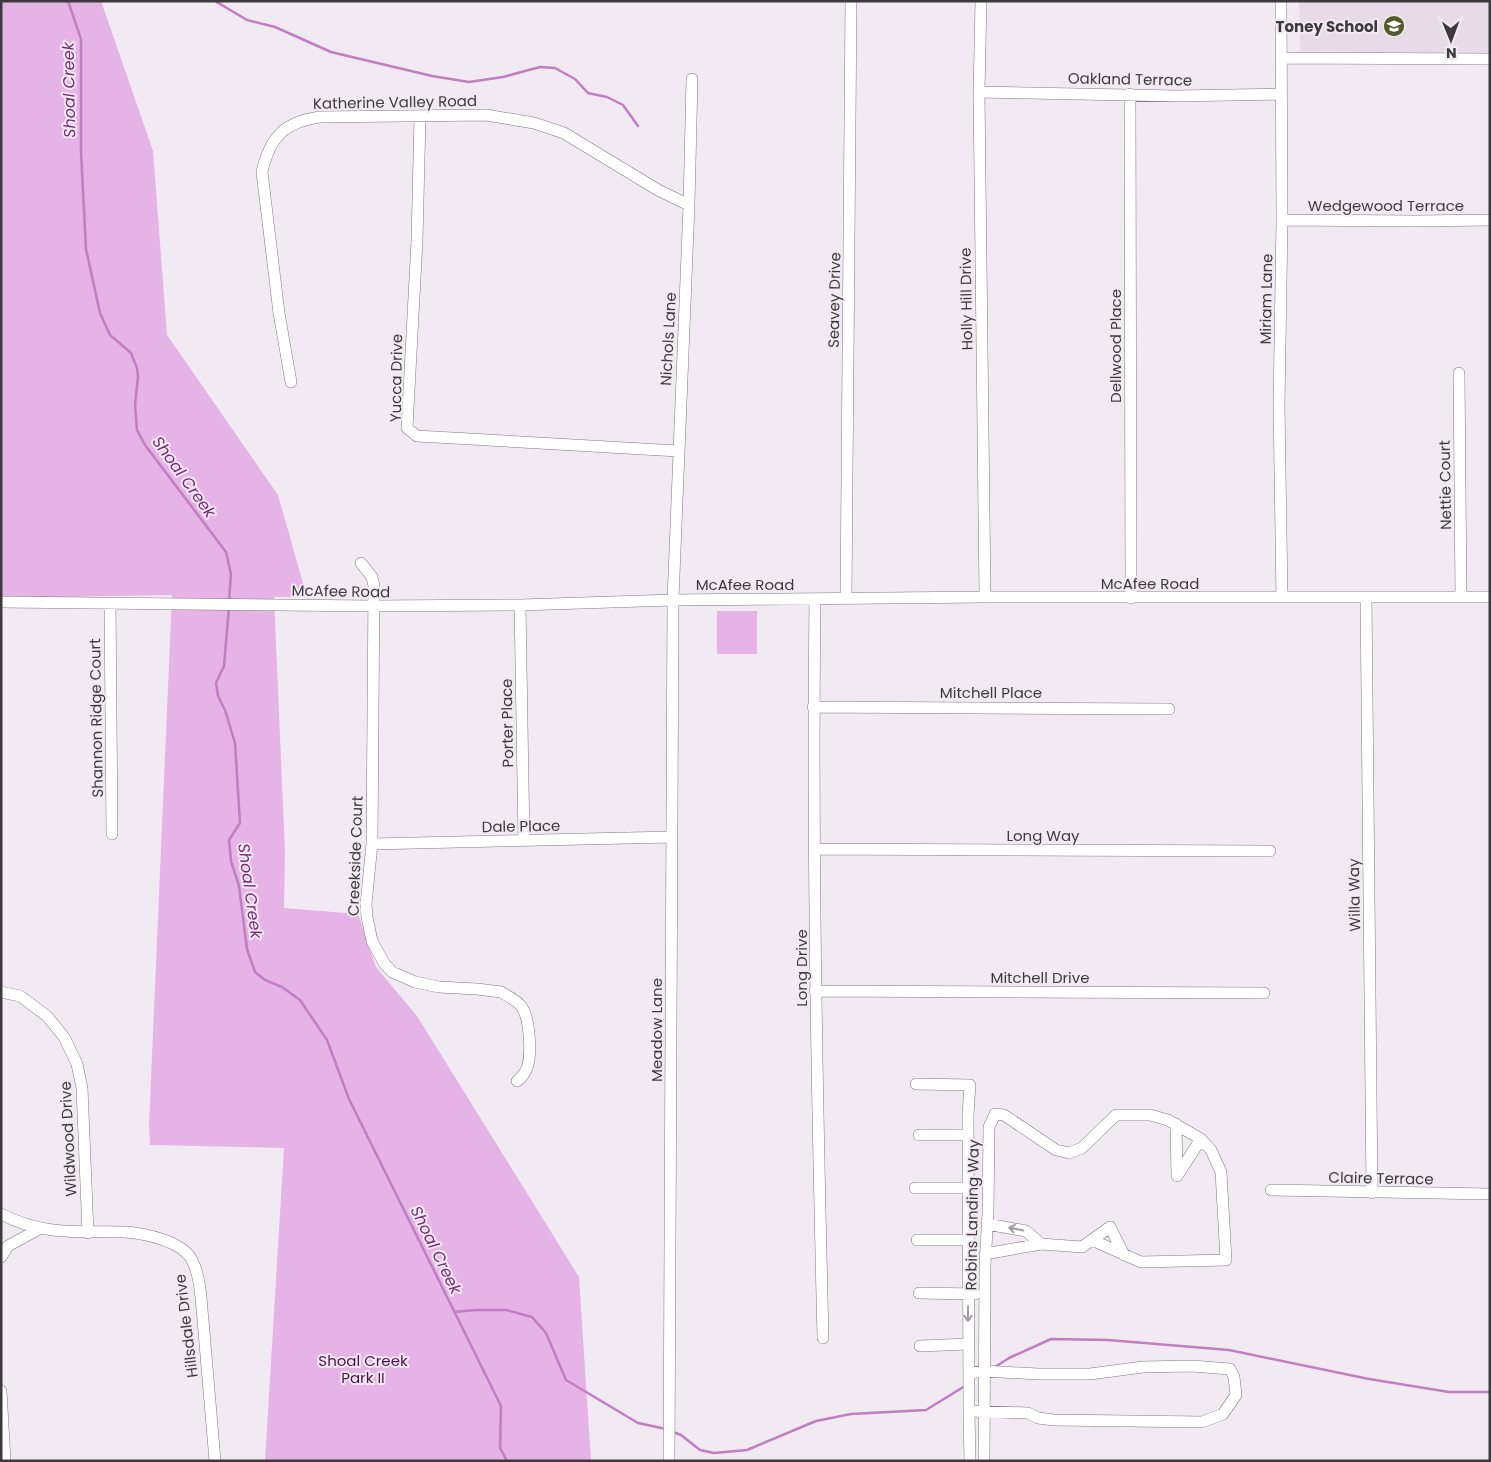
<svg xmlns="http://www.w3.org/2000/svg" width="1491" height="1462" font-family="Poppins,sans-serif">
<rect width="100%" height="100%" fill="#f2eaf2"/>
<path fill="#e8dbe8" d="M1299,1H1490V53L1300,51Z"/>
<path fill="#e5b3e5" d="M1,1H101L153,151L167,335L278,495L307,597H274L285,852L284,908L358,914L376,967L417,1016L579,1277L591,1461H265L284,1148L150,1145L149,1125L172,595L1,598Z
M717,611H757V654H717Z"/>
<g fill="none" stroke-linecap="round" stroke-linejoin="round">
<path stroke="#c27dc3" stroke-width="2.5" d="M68,1L81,39V152L86,249L100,313L110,335L131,353L137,368L138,377L135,405L137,430L145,445L226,552L231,574L229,601
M215,1L247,20L275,27L331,52L432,76L469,82L503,77L540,67L555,68L575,79L588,93L607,97L623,105L638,126
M229,607L224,666L216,683L218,696L225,710L235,743L240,823L229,840L231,861L239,886L247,949L255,972L265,980L282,987L300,1000L327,1040L349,1099L501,1406L500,1448L507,1461
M454,1312L476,1310H506L532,1317L546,1333L566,1380L638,1423L666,1429
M995,1367L1009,1358L1051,1339L1108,1340L1229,1350L1369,1379L1449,1392H1490
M673,1432L681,1435L700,1450L714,1453L747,1450L816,1421L851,1414L926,1410L965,1386"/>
<g stroke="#7f787f" stroke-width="12">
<path id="minor" d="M981,1L979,92L985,597
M1281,1L1282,220L1279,406L1282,597
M1281,58L1490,59
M979,92L1177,96L1281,94
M1130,94L1131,598
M420,117L417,241L407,428L417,436L678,451
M1282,220L1417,221L1490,220
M1459,373L1461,597
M291,382L279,313L262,172C270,137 284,122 320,117L486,115L534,123L564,133L658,190L689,205
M361,563L372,577L374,586L372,844L366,904L367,917L372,941L384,963L392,972L415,982L439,987L477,989L501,992C508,996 516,1000 521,1006C530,1017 533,1061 525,1072C523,1076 520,1079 517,1081
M1366,597L1372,1193
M846,598L851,1
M815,599C812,845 817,1092 823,1338
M1,602L374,606L520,605L673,600L985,597H1490
M110,603L112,834
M520,605L524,841
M813,707L1169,709
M372,844L671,837
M815,849L1270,851
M815,991L1264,993
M1,992L20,996L47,1016L64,1037L77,1064L82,1088L88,1233
M916,1084L970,1085L968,1115L969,1411L970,1461
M1176,1124L1177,1176
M919,1135H968
M1177,1176L1201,1139
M915,1188H968
M1271,1190L1490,1194
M1,1214C44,1236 78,1231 124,1232C144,1233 182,1241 192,1260C201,1277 201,1302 203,1320C207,1367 211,1414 215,1461
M987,1224L1026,1231L1041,1244
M917,1240H968
M985,1254L1041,1244L1082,1247L1110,1227L1124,1255
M1,1257L8,1246L39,1229
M919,1293L975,1294
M920,1346L968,1344
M1,1391L5,1461
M969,1411L1028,1413L1038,1418L1054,1420L1202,1422L1223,1414L1236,1395L1234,1377L1230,1369L1192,1366L1143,1367L1090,1374H1038L984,1371L969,1373
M669,1461L673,600L689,205L692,79
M984,1461L985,1265L988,1213L989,1127L995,1114L1004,1115L1056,1150L1069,1153L1082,1148L1116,1115H1150L1168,1120L1201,1139L1211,1150L1221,1172L1226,1260L1141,1262L1092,1240"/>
</g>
<use href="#minor" stroke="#fff" stroke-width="11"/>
</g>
<defs><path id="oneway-shaft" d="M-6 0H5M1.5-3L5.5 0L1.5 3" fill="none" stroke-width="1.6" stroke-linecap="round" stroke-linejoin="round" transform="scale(1.25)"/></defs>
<g stroke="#9e9c9e">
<use href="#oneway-shaft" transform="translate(1016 1229) rotate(-169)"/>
<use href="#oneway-shaft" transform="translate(968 1314) rotate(90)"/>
</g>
<defs>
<g id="school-disc" transform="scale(1.125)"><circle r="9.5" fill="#535b29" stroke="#f2eaf2"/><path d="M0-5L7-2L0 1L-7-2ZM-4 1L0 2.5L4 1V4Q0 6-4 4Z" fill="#fff"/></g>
</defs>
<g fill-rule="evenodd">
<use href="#school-disc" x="1394" y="26"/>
</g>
<g text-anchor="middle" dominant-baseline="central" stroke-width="4" stroke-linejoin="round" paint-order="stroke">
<g font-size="15" font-weight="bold" fill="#3d3a3d" stroke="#f2eaf2" text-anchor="end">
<text x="1378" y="26">Toney School</text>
</g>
<g font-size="15" fill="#3d3a3d" stroke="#f2eaf2">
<text transform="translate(1130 79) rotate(1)">Oakland Terrace</text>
<text transform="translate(395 102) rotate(-1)">Katherine Valley Road</text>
<text x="1386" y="205">Wedgewood Terrace</text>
<text transform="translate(966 299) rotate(-91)">Holly Hill Drive</text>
<text transform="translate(1266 299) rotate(-89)">Miriam Lane</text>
<text transform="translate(834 300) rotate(-89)">Seavey Drive</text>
<text transform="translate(668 339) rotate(-87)">Nichols Lane</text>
<text transform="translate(1115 346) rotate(-90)">Dellwood Place</text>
<text transform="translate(396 378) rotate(-89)">Yucca Drive</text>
<text transform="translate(1445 485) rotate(-91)">Nettie Court</text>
<text x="1150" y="583">McAfee Road</text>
<text x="745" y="584">McAfee Road</text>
<text transform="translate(341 591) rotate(1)">McAfee Road</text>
<text x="991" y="692">Mitchell Place</text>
<text transform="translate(96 718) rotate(-91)">Shannon Ridge Court</text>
<text transform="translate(507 723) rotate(-91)">Porter Place</text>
<text transform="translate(521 826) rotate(-1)">Dale Place</text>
<text x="1043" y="835">Long Way</text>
<text transform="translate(355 856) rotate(-88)">Creekside Court</text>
<text transform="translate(1354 895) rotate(-91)">Willa Way</text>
<text transform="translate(801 968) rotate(-90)">Long Drive</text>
<text x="1040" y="977">Mitchell Drive</text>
<text transform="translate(656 1030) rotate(-90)">Meadow Lane</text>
<text transform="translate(68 1139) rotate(-93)">Wildwood Drive</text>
<text transform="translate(1381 1178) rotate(1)">Claire Terrace</text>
<text transform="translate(972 1215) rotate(-89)">Robins Landing Way</text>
<text transform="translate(186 1326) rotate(-97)">Hillsdale Drive</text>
</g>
<g font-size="15" fill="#4e0e50" stroke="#f2eaf2">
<text x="363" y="1360">Shoal Creek<tspan x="363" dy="17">Park II</tspan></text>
</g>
<g font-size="16" font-style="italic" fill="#7a287d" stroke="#f2eaf2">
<text transform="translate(69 90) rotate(-91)">Shoal Creek</text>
<text transform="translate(184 477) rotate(54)">Shoal Creek</text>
<text transform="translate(250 891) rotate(82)">Shoal Creek</text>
<text transform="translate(436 1250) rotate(64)">Shoal Creek</text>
</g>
</g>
<rect width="1491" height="1462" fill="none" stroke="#3d3a3d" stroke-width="5"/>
<g transform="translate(1451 40) rotate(179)" stroke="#f2eaf2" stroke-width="4" paint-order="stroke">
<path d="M0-4L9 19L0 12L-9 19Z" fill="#3d3a3d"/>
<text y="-8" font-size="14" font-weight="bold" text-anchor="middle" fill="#3d3a3d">N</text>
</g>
</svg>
